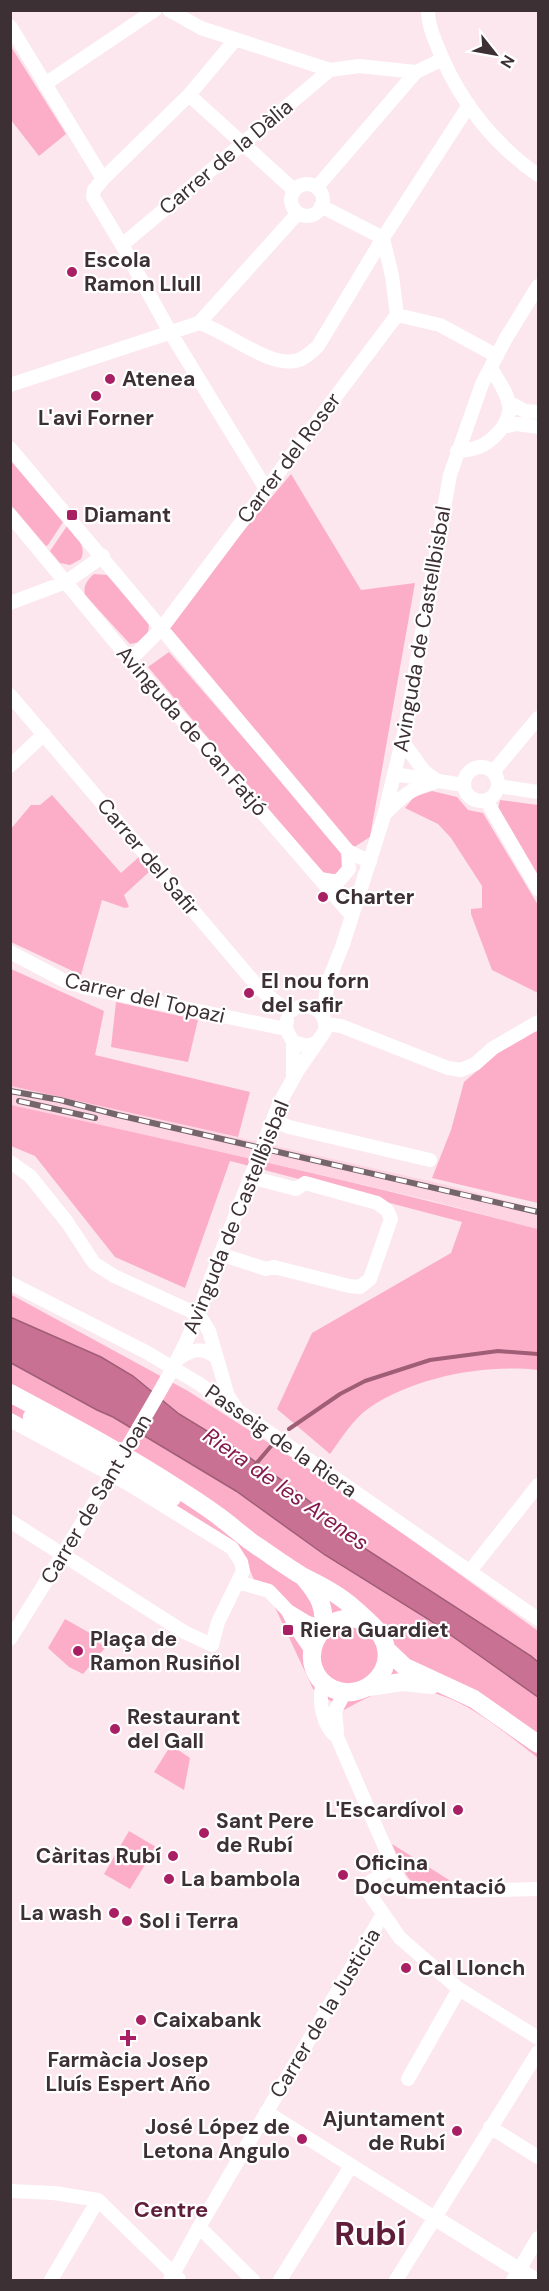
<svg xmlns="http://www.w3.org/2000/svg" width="549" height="2291" font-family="'DM Sans',sans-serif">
<rect width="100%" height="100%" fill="#fbe7ed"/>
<path fill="#fed4e2" d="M11,1086L446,1185L538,1209V1229L433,1201L270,1163L11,1105Z"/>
<path fill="#fcaec9" d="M10,45L66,134L39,156L11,120Z
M10,460L63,522L48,545L46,546L11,505Z
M291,474L361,590L415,583L370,837L348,851L161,629Z
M67,526C76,537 87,545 81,559L70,565L60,563L50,551Z
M94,574L107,575L149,622L148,634L140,642L130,644L85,595C83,586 87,580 94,574Z
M169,652L334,842L345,858V867L335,874L327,875L319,869L148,667Z
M432,791L457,797L468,810L483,813L538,905V993L492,970L471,914V909L482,908V886L451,838L438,824L405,808L414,797Z
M52,795L121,873L140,856L150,871L124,895L129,907L125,908L102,900L81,975L11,942L10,830L31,805H40Z
M500,800L538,805V879L498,809Z
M11,969L104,1011L95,1055L250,1092L238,1137L11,1086Z
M116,1002L198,1020L188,1062L111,1047Z
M538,1031V1203L432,1178L451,1130L464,1082L506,1046L527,1034Z
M11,1105C187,1144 364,1183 538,1229V1370C485,1364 414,1377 369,1408C353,1419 341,1439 330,1454L277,1409L312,1333L451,1253L462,1222L230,1161L185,1288L115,1257L35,1156L11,1146Z
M10,1294L188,1391L353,1497L538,1631V1662L344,1535L319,1509L290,1486L243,1453L179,1414L133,1376L101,1357L11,1317Z
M10,1363L97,1410L113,1417L236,1491L325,1555L428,1619L538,1697V1758C494,1725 446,1679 386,1691C372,1694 357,1703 344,1710L313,1689L273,1603L254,1580L247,1563L11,1415Z
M65,1619L88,1632L105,1648L83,1674L69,1667L48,1648Z
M171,1745L190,1758L184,1790L154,1772Z
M129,1831L156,1847L130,1889L104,1874Z
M392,1844L457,1885C407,1888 412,1889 392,1844Z"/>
<path fill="#c97192" stroke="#9f5e76" stroke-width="1.5" d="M10,1317L101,1357L133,1376L179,1414L243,1453L290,1486L319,1509L344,1535L531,1656L538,1662V1697L428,1619L325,1555L236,1491L113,1417L97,1410L11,1363Z"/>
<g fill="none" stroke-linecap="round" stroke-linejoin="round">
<path stroke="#9f5e76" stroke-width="4" d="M289,1429L340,1394L365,1381L430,1360L498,1351L538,1354
M255,1465L272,1445"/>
<path stroke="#fff" stroke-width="14" d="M169,10L201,28L330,70L359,66L416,72L443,59
M428,10C428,26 435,41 441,55C461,103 495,145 538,175
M10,26L103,179
M235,40L189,95L103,179L94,190L93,197L122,245L170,332L266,489
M45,84L155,10
M189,95L294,190
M291 200a16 16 0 1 1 32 0a16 16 0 1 1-32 0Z
M317,187L416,72
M321,206L383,238
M122,245L330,70
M397,315L440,325L497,356
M199,323L298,213
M10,385L199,323C226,331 267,366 294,361C304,360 311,352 318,346L383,238L469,105
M508,402L525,411L538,412
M503,427L517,424L538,427
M10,448L348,851L370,862
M457,451C474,450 484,447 496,435C521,409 506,394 491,368
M10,515L130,660L352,916
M10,603L66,582L103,556
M130,660L161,629L397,315L392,276L383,238
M10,695L259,988L282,1007L293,1010
M402,741L424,771L436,780
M10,766L44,734
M464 784a17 17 0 1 1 34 0a17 17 0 1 1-34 0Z
M493,772L538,718
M394,774L464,785
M498,786L538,792
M486,800L538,889
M385,814C400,798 412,787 433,783
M320,879L338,882L349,869L348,851
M10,952L63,980L87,988L286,1029
M323,1015L328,982L343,944L384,816L404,733L450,475L482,384L506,338L538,286
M287,1020L286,1029L293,1042L307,1046L316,1043
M326,1024L341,1026L448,1068L461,1070L475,1064L493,1048L538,1022
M293,1077V1042
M273,1120L289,1127L430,1160
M10,1162L30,1176L67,1222L94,1263L114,1276L199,1315
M220,1254L266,1269L274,1267L349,1286L360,1287L370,1279L391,1219L387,1210L377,1203L305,1183L296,1189L250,1177
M10,1283L146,1352L198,1383L538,1619
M199,1315L209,1331L228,1396L236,1408
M179,1358C194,1349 201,1347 216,1357
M10,1420L127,1483L232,1548L241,1562L243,1571L218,1622L212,1645L184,1632L10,1521
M470,1571L538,1485
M238,1582L269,1591L288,1611L306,1622L323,1628
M288,1611L297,1629L312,1651
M10,1639C54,1569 98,1499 139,1427C165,1383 191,1340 206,1291L279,1104L298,1070L325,1031C327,1014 316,1004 299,1007
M323,1682C318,1699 322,1726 337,1737L400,1882L410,1892L538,1889
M337,1732L335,1711L345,1692
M393,1867L364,1886L400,1938L459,1989L538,2038
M408,2079L459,1989
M266,2112L435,2218
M490,2127L538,2157
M10,2191L54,2193L98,2200L179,2279
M199,2227L253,2280
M51,2280L98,2200
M170,2280L199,2227L383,1914
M280,2280L351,2166
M396,2280L538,2052
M513,2280L538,2238"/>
<path stroke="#fff" stroke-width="16" d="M435,2218L535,2280"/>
<path stroke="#fff" stroke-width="18" d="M10,1393C68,1424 125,1454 180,1490C194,1499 208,1508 221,1518C233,1527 244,1537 257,1546C272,1556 287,1567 302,1576C322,1586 340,1595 356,1610C367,1620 383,1632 386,1648C392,1677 360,1701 333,1689C292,1670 315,1605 366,1621
M32,1417L172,1498
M305,1579C318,1594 326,1608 323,1628
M386,1649L405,1667L474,1699L538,1744
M369,1687L402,1682L432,1685"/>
<g stroke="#75666b" stroke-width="6">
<path id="rail" d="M10,1091L60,1100L118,1115L538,1212
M19,1101L95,1118"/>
</g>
<use href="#rail" stroke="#fff" stroke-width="4" stroke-dasharray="11" stroke-linecap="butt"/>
</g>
<g fill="#a91f63" stroke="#fff" stroke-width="2">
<circle cx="72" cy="272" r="6"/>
<circle cx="110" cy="379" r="6"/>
<circle cx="96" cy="396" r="6"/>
<rect x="66" y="509" width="12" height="12" rx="3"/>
<circle cx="323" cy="897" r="6"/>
<circle cx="249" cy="993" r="6"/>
<rect x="282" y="1624" width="12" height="12" rx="3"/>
<circle cx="78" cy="1651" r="6"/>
<circle cx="115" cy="1729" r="6"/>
<circle cx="458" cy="1810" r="6"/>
<circle cx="204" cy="1833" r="6"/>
<circle cx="173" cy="1856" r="6"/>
<circle cx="343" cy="1875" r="6"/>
<circle cx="169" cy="1879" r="6"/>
<circle cx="114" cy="1913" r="6"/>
<circle cx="127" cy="1921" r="6"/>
<circle cx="406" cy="1968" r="6"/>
<circle cx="141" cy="2020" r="6"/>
<path d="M125 2029h6v6h6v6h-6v6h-6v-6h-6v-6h6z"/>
<circle cx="457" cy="2131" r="6"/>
<circle cx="302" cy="2139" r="6"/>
</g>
<g text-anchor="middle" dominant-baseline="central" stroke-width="4.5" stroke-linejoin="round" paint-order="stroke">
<g font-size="21" fill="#3d3035" stroke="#fff">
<text transform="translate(226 157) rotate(-40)">Carrer de la Dàlia</text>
<text transform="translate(289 458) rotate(-53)">Carrer del Roser</text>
<text transform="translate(422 629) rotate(-80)">Avinguda de Castellbisbal</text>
<text transform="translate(192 731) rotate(49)">Avinguda de Can Fatjó</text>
<text transform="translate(148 857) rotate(50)">Carrer del Safir</text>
<text transform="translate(145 998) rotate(13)">Carrer del Topazi</text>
<text transform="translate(236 1217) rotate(-68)">Avinguda de Castellbisbal</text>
<text transform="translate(281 1441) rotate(35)">Passeig de la Riera</text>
<text transform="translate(96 1499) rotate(-59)">Carrer de Sant Joan</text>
<text transform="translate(325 2013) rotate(-59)">Carrer de la Justicia</text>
</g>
<g font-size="21" font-weight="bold" fill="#3d3035" stroke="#fff" text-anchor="start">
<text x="84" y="260">Escola<tspan x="84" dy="24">Ramon Llull</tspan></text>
<text x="122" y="379">Atenea</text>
<text x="96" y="418" text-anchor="middle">L'avi Forner</text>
<text x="84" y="515">Diamant</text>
<text x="335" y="897">Charter</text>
<text x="261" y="981">El nou forn<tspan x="261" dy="24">del safir</tspan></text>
<text x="300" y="1630">Riera Guardiet</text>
<text x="90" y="1639">Plaça de<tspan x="90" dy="24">Ramon Rusiñol</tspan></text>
<text x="127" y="1717">Restaurant<tspan x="127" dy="24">del Gall</tspan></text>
<text x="446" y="1810" text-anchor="end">L'Escardívol</text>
<text x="216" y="1821">Sant Pere<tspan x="216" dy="24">de Rubí</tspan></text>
<text x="161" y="1856" text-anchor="end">Càritas Rubí</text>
<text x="355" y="1863">Oficina<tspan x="355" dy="24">Documentació</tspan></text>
<text x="181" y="1879">La bambola</text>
<text x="102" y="1913" text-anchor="end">La wash</text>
<text x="139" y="1921">Sol i Terra</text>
<text x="418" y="1968">Cal Llonch</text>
<text x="153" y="2020">Caixabank</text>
<text x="128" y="2060" text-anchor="middle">Farmàcia Josep<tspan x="128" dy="24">Lluís Espert Año</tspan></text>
<text x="445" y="2119" text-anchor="end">Ajuntament<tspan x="445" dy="24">de Rubí</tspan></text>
<text x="290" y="2127" text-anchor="end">José López de<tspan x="290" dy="24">Letona Angulo</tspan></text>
</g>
<g font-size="22" font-style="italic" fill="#851a4d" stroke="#fff">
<text transform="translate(286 1489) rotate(35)">Riera de les Arenes</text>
</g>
<g font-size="22" font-weight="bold" fill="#5f1d39" stroke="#fff">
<text x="171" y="2209">Centre</text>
</g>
<g font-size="33" font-weight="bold" fill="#5f1d39" stroke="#fff">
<text x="370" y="2233">Rubí</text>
</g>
</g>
<rect width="549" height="2291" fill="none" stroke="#3d3035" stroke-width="24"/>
<g transform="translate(495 54) rotate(121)" stroke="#ffffff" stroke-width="4.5" paint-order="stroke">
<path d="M0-4.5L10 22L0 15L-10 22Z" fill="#3d3035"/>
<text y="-9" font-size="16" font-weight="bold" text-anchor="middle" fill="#3d3035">N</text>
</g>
</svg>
